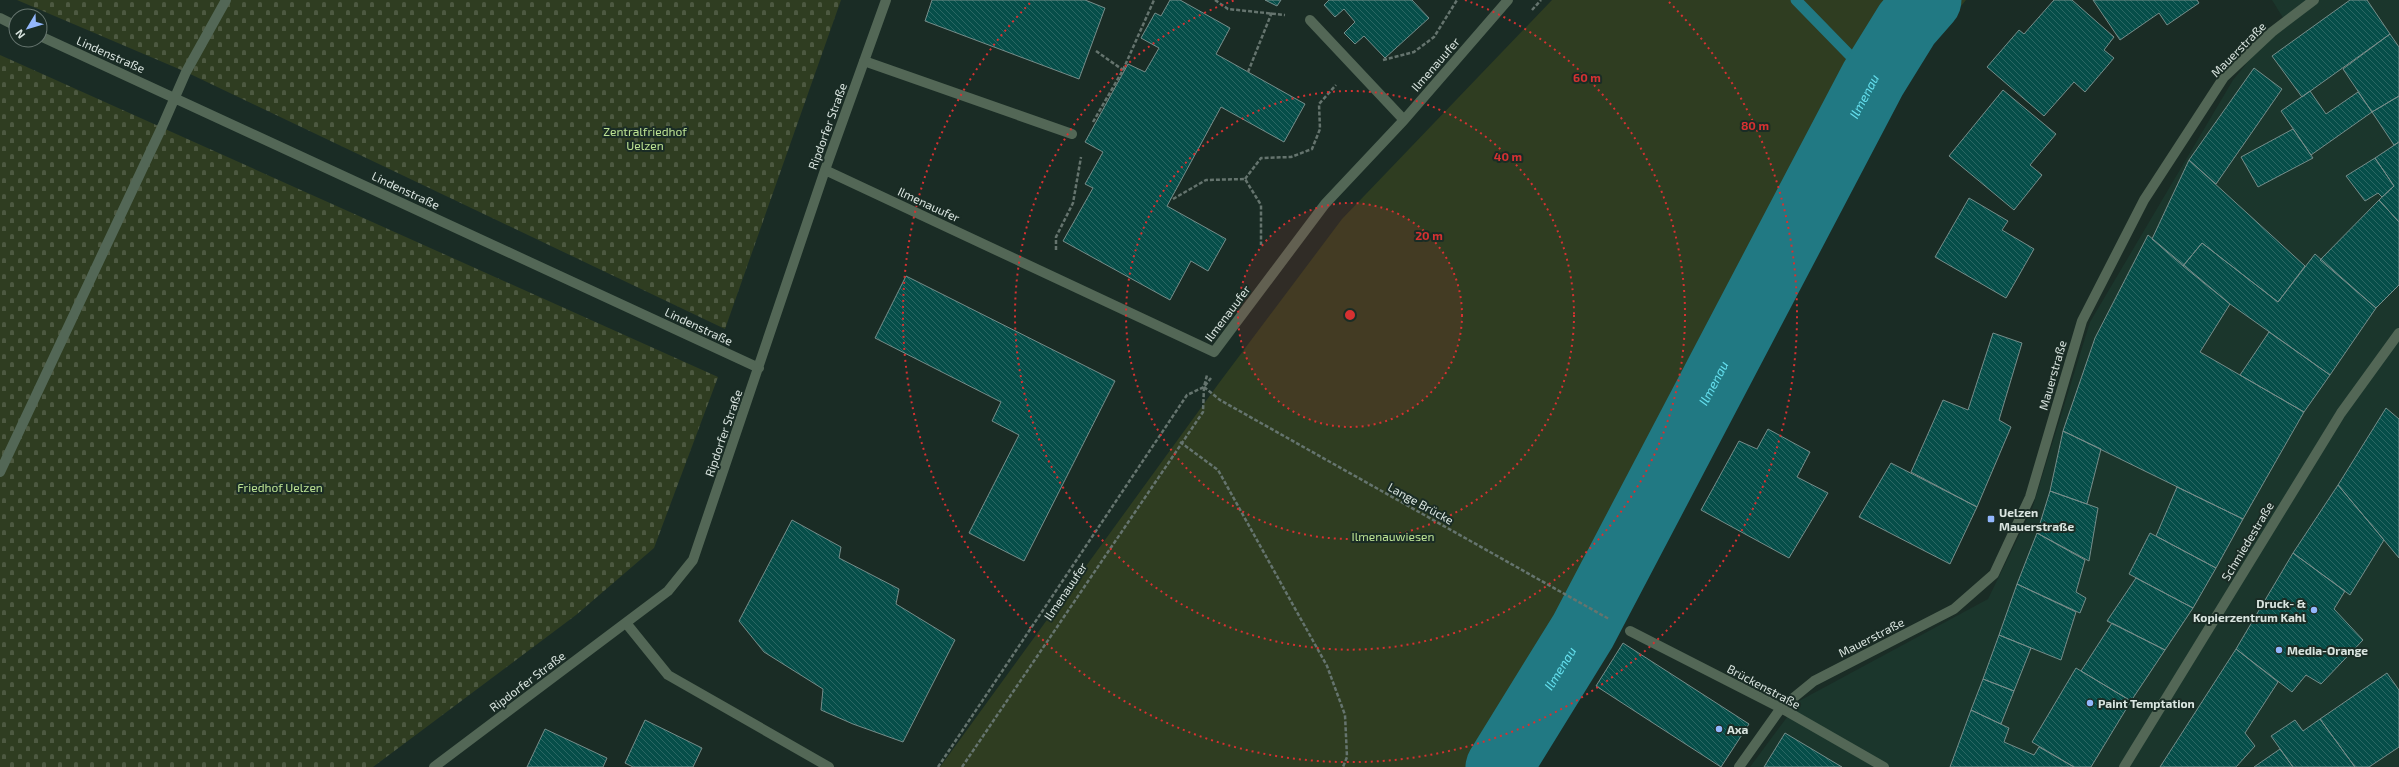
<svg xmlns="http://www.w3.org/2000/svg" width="2399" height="767" font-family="'Exo 2',sans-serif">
<defs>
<pattern id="cemetery-stones" width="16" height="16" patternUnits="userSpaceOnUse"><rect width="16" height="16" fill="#2f3d21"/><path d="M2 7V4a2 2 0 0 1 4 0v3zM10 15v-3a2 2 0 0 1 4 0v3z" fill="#4d5941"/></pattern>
<pattern id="building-back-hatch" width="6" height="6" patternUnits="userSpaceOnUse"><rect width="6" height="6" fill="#064e49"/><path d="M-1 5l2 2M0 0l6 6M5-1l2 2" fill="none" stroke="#2a6763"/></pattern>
</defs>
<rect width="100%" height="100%" fill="#1a2c25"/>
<path fill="#1b362c" d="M2272,0H2399V767H1750L1799,701L1988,599L2032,509L2090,322L2233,80L2272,32L2285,21Z"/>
<path fill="url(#cemetery-stones)" d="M17,0H841L725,329L186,72Z
M0,55L718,377L654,548L576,615L373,767H0Z"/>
<path fill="#2f3d21" d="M1552,0H1966L1907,71L1621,610L1515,767H940L1219,383L1342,219Z"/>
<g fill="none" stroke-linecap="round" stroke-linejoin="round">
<path stroke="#217983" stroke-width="11" d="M1796,0L1873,79"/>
<path stroke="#217983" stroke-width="67" id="s1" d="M1499,767L1583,631L1873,79L1907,24L1928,0"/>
</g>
<path fill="url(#building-back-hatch)" stroke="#768d8a" d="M932,0H1085L1105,8L1079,79L925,21Z
M1170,0H1180L1230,28L1216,54L1305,104L1284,142L1221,107L1167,206L1226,239L1208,271L1191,261L1170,300L1063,241L1093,188L1085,184L1103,152L1085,142L1128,64L1145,72L1159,48L1141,38L1155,13L1161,16Z
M1265,0H1281L1277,6Z
M1329,0H1412L1429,18L1385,58L1364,36L1355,44L1344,33L1355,22L1344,9L1335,17L1324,5Z
M2054,0H2072L2114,37L2104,50L2114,58L2085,92L2074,82L2044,116L1987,67L2019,30L2024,34Z
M2093,0H2197L2199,3L2167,25L2159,13L2120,40Z
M2350,0H2367L2390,34L2302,97L2272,56Z
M2390,34L2399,47V96L2372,112L2343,69Z
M2254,68L2282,89L2216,184L2189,160Z
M2003,90L2056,134L2030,165L2042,175L2014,210L1949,156Z
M2310,91L2326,114L2358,92L2372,112L2311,155L2281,111Z
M2399,96V142L2394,145L2372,112Z
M2293,129L2313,158L2258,187L2241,157Z
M2399,142V222L2379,200L2394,186L2375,158Z
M2375,158L2394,186L2382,197L2378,193L2365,201L2346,176Z
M2189,160L2305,266L2278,302L2202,243L2183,266L2152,239Z
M1969,198L2008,221L2002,230L2034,249L2006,298L1935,257Z
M2379,200L2399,222V285L2376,308L2320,260Z
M2148,235L2230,304L2200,352L2304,412L2243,519L2063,431L2095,338Z
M2202,243L2278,302L2315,254L2376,308L2330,375L2230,304L2183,266Z
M906,276L1115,381L1024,561L969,533L1019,435L992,421L1001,402L875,338Z
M2269,332L2330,375L2304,412L2240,375Z
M1993,333L2022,343L1999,420L2011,427L1977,507L1911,472L1943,400L1968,410Z
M2386,408L2399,419V558L2338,485Z
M1768,429L1810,452L1797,477L1828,493L1789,558L1701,510L1739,441L1757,449Z
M2063,431L2101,449L2087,504L2050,491Z
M1891,463L1977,507L1950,564L1859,517Z
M2338,485L2384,540L2350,595L2293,553Z
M2177,487L2243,519L2216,568L2156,536Z
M2050,491L2098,508L2089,561L2037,533Z
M792,520L841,547L839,558L899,589L896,604L955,640L903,742L853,724L821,710L823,689L764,652L739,621Z
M2037,533L2085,560L2076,592L2086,598L2080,613L2017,584Z
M2150,533L2216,568L2193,608L2129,574Z
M2293,553L2345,591L2334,609L2363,640L2321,684L2306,675L2292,692L2236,649Z
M2136,578L2193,608L2165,650L2107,621Z
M2017,584L2076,612L2061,660L1999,635Z
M2112,623L2165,650L2131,701L2081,671Z
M1999,635L2031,648L2014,691L1983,679Z
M1623,643L1749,724L1721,767L1596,686Z
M2236,649L2278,682L2245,733L2255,746L2236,767H2160Z
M2076,668L2131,701L2091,767H2074L2032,742Z
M2387,673L2399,690V747L2369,767H2355L2320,719Z
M1983,679L2014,691L2001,724L1971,710Z
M1971,710L2009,728L2004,742L2034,755L2039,747L2074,767H1950Z
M2320,719L2355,767H2293L2271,736L2295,720L2303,731Z
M645,720L702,748L693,767H633L625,763Z
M545,729L607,758L603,767H527Z
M1785,733L1842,767H1764Z
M2280,749L2293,767H2254Z"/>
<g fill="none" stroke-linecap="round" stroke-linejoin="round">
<path stroke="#65746e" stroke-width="2.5" stroke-dasharray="4 2" stroke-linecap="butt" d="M1215,0L1228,9L1285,15
M1532,10L1541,0
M1096,51L1123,70
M1383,60L1414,52L1434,37L1457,0
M1248,72L1272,12
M1093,122L1123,70L1154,0
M1245,179L1261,158L1291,157L1312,149L1320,129L1319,104L1336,85
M1173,199L1206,180L1245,179L1261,205V245
M1056,250V237L1073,203L1081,157
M1204,387L1220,400L1609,619
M1180,442L1218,470L1327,666L1345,715L1347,757L1343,767
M938,767L1187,395L1204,387L1211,378
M962,767L1203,412L1204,387L1207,375"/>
<path stroke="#536756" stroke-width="10" d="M0,18L16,26
M1310,20L1404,120
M40,36L759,368
M864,61L1072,134
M825,170L1214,352L1325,204L1404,120L1508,0
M0,472L162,127L186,72L226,0
M626,623L668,675L829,767
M1630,631L1781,708L1884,767
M434,767L668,591L693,560L825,170L886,0
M1739,767L1781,708L1814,681L1954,609L1994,574L2030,497L2082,321L2144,200L2224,77L2272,32L2314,0
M2124,767L2341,413L2399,333"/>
</g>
<circle cx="1350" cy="315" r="112" fill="#d63131" fill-opacity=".12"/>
<g fill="none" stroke="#d63131" stroke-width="2" stroke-dasharray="2 4">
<circle cx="1350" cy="315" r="112"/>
<circle cx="1350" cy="315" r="224"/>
<path d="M1465 0A335 335 0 1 1 1235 0"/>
<path d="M1669 2A447 447 0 1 1 1031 2"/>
</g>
<g fill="#93b7fd" stroke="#1a2c25" stroke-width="1.5">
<rect x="1987" y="515" width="8" height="8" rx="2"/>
<circle cx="2314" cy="610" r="4"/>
<circle cx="2279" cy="650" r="4"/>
<circle cx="2090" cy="703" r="4"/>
<circle cx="1719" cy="729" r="4"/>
</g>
<g text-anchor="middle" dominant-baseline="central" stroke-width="4" stroke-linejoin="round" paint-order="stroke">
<g font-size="12" fill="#dae5e0" stroke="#1a2c25">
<text transform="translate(2238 49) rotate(-45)">Mauerstraße</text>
<text transform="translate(111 54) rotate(24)">Lindenstraße</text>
<text transform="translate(1435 64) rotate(-49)">Ilmenauufer</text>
<text transform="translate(827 126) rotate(-70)">Ripdorfer Straße</text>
<text transform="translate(406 190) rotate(25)">Lindenstraße</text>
<text transform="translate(929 204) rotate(25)">Ilmenauufer</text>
<text transform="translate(1227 313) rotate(-53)">Ilmenauufer</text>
<text transform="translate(699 326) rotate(25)">Lindenstraße</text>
<text transform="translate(2052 375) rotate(-74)">Mauerstraße</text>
<text transform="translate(723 433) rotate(-71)">Ripdorfer Straße</text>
<text transform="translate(1421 503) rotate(29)">Lange Brücke</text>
<text transform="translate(2247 541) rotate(-59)">Schmiedestraße</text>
<text transform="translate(1065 591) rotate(-56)">Ilmenauufer</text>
<text transform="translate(1871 637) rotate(-27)">Mauerstraße</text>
<text transform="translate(527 681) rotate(-37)">Ripdorfer Straße</text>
<text transform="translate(1764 686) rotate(28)">Brückenstraße</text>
</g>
<g font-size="12" fill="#bce293" stroke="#1a2c25">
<text x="645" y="131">Zentralfriedhof<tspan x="645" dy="14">Uelzen</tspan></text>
<text x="280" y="487">Friedhof Uelzen</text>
<text x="1393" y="536">Ilmenauwiesen</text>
</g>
<g font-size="12" font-weight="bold" fill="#dae5e0" stroke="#1a2c25" text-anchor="start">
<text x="1999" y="512">Uelzen<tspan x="1999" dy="14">Mauerstraße</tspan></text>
<text x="2306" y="603" text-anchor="end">Druck- &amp;<tspan x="2306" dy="14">Kopierzentrum Kahl</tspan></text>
<text x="2287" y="650">Media-Orange</text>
<text x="2098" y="703">Paint Temptation</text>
<text x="1727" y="729">Axa</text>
</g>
<g font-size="13" font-style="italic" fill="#65e0ef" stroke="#1a2c25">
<text stroke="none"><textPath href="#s1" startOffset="764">Ilmenau</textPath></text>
<text stroke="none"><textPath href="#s1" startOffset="440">Ilmenau</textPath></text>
<text stroke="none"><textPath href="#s1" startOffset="116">Ilmenau</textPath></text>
</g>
</g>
<circle cx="1350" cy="315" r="6" fill="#d63131" stroke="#1a2c25" stroke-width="2"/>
<g font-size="12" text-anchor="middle" font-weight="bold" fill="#d63131" stroke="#1a2c25" stroke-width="4" stroke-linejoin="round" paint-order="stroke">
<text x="1587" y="82">60 m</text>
<text x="1755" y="130">80 m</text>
<text x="1508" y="161">40 m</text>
<text x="1429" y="240">20 m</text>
</g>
<g transform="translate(28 28) rotate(232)"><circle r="19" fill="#1a2c25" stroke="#677670"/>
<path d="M0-3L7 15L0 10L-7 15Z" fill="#93b7fd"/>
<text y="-6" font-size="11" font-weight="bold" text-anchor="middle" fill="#dae5e0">N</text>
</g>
</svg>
